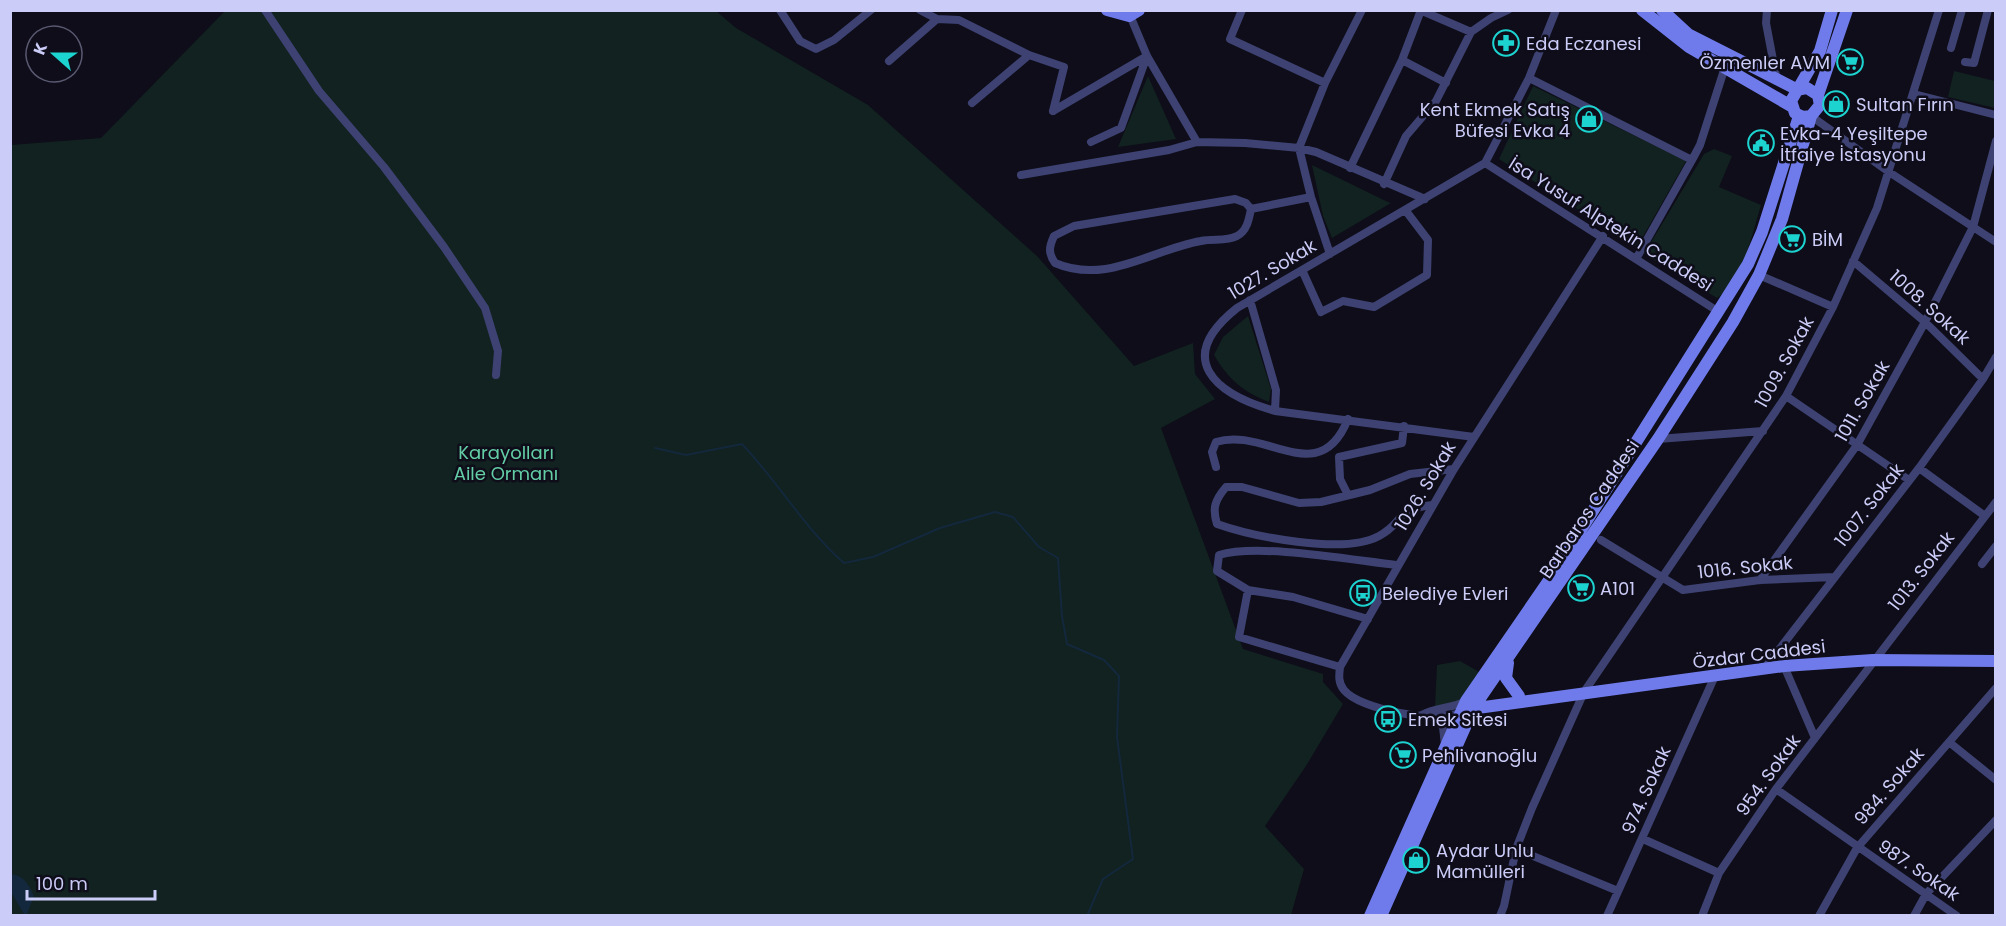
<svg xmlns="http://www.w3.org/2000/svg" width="2006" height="926" font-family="Poppins,sans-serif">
<rect width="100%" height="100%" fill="#0e0d19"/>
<path fill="#112220" d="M225,11H716L736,28L868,105L1037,256L1134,366L1193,343L1195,374L1215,399L1161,428L1243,649L1323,674V682L1343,704L1306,766L1265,826L1304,869L1291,915L11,916V145L101,138Z
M1954,71L1995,81V108L1948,97Z
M1148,76L1176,139L1118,147Z
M1533,86L1686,161L1637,247L1499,159Z
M1714,149L1732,156L1719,187L1761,205C1753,231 1742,284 1717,298L1644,254L1704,154Z
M1312,165L1390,203H1391L1332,238L1323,216Z
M1248,316L1271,389L1269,402C1243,392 1228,379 1214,355L1223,337Z
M1460,661L1481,673L1462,703L1435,707L1437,665Z"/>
<path fill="#13283c" d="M10,874C24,875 29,885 34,896L27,914H24L12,894Z"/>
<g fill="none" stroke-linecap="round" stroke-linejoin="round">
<path stroke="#13283c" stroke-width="2" d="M655,448L686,455L742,444C779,483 804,528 844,563L873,557L940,528L995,512L1013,517L1039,547L1058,558L1062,616L1067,644L1104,660L1119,676L1117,737L1133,859L1103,879L1087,916"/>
<path stroke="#3e4272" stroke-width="8" d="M265,10L319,91L384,167L444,247L485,308L498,351L496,375
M780,10L800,41L816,49L834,40L871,10
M920,10L937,19L959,20L1029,55L1064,67L1053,111
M1242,10L1230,39L1325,83
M1420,10L1471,32
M1767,10L1766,23L1777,81
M1129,13L1147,56L1197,142
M1951,48L1962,10
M1402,60L1446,83
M889,61L937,19
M1965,62L1974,63L1988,10
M1529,78L1692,160L1700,145L1725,67
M1914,94L1996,115
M972,103L1029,55
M1053,111L1147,56
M1811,116L1889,172L1996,242
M1091,142L1121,128L1147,56
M1485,163L1719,312
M1350,168L1402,60L1421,10
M1021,175L1169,150L1197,142L1245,143L1299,148L1316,152L1425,199
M1384,184L1406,136L1436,101L1471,32L1491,18L1508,10
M1235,199L1246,203L1251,209C1249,219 1247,231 1237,236C1226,242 1213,238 1201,241C1151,250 1106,285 1055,263C1048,253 1049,247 1054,236L1074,226Z
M1251,209L1311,197
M1330,254L1311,197L1299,148L1325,83L1362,10
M1636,259L1692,160
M1853,261L1925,322L1983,379
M1302,270L1321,312L1343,301L1374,307L1427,275L1428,240L1406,211
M1759,275L1833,307
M1250,300L1276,390L1275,411
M1786,396L1909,480
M1474,437L1275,411C1215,394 1173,359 1237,308L1485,163L1529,78L1556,10
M1658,439L1763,431
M1216,467L1212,452L1216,442C1265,426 1319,491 1348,419
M1919,468L1985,516
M1348,495L1340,479L1339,457L1402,443L1404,426
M1432,505C1393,510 1405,522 1379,536C1345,555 1254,537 1217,524C1212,508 1215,500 1226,487H1242L1299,503L1321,502L1370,490L1410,474L1454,469
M1601,540L1683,590L1760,580L1834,577
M1982,564L1996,546
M1760,580L1857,445L1925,322L1973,227L1996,141
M1248,590L1239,637L1340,667
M1368,619L1293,597L1248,590L1217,571L1219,555C1258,543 1352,560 1396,565
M1784,666L1815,738
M1764,669L1919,468L1983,379L1996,357
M1461,712C1438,724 1360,710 1344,690C1338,683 1339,675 1340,667L1454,469L1603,236
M1422,715C1435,707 1452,709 1466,701
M1433,717L1443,727L1445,745
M1949,742L1996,780
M1776,789L1957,916
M1643,839L1719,873
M1516,849L1618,891
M1500,916L1504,906L1516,849L1532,808L1584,692L1786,396L1833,307L1877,208L1939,10
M1607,916L1714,678
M1702,916L1719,873L1776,789L1996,502
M1819,916L1857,848L1996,688
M1914,916L1926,894L1996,820"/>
<path stroke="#707beb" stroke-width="12" d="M1107,10L1129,16L1139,10
M1642,10L1689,47L1791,106
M1662,10L1688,34L1798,90
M1798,90L1807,88L1818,95L1820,105L1811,116L1803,117L1795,113L1791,101L1820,51L1832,10
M1818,95L1847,10
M1508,663L1506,678L1519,696
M1470,709L1784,666L1873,660L1996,661
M1370,916L1466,701L1552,576L1748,264L1762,232L1799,116
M1381,916L1474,707L1658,439L1733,322L1759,275L1782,219L1811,116"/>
</g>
<defs>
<g id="pharmacy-ring" transform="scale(1.35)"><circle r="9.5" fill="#0e0d19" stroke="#1dd3d0" stroke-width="1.5"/><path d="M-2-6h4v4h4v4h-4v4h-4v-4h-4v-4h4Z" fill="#1dd3d0"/></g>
<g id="supermarket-ring" transform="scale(1.35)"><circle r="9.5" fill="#0e0d19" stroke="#1dd3d0" stroke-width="1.5"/><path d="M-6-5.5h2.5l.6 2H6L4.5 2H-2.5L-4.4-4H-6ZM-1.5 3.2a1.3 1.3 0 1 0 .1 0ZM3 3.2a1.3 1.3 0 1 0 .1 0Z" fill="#1dd3d0"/></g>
<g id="shop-ring" transform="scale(1.35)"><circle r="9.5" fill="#0e0d19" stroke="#1dd3d0" stroke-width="1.5"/><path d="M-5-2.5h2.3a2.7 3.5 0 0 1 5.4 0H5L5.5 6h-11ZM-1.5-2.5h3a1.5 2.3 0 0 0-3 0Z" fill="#1dd3d0"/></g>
<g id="civic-ring" transform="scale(1.35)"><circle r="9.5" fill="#0e0d19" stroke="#1dd3d0" stroke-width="1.5"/><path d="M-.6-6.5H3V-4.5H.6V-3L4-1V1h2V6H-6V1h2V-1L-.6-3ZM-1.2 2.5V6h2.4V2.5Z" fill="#1dd3d0"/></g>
<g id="bus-ring" transform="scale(1.35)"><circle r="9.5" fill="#0e0d19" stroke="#1dd3d0" stroke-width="1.5"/><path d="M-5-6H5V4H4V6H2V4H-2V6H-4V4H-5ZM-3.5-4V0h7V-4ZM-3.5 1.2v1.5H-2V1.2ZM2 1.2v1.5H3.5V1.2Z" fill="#1dd3d0"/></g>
</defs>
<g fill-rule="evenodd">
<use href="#pharmacy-ring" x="1506" y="43"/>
<use href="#supermarket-ring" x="1850" y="62"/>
<use href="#shop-ring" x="1836" y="104"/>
<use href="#shop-ring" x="1589" y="119"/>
<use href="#civic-ring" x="1761" y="143"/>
<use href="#supermarket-ring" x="1792" y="239"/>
<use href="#supermarket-ring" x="1581" y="588"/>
<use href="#bus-ring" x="1363" y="593"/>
<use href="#bus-ring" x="1388" y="719"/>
<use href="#supermarket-ring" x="1403" y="755"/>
<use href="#shop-ring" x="1416" y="860"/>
</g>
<g text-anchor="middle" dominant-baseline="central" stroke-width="5" stroke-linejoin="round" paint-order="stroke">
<g font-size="18" fill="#ccccf8" stroke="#0e0d19" text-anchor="start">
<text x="1526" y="43">Eda Eczanesi</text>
<text x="1830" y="62" text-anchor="end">Özmenler AVM</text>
<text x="1856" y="104">Sultan Fırın</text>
<text x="1570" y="109" text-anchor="end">Kent Ekmek Satış<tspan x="1570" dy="21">Büfesi Evka 4</tspan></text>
<text x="1780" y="133">Evka-4 Yeşiltepe<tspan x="1780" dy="21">İtfaiye İstasyonu</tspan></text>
<text x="1812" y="239">BİM</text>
<text x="1600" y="588">A101</text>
<text x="1382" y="593">Belediye Evleri</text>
<text x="1408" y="719">Emek Sitesi</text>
<text x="1422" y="755">Pehlivanoğlu</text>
<text x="1436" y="850">Aydar Unlu<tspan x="1436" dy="21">Mamülleri</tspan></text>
</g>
<g font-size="18" fill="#ccccf8" stroke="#0e0d19">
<text transform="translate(1611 224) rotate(32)">İsa Yusuf Alptekin Caddesi</text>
<text transform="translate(1272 269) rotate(-31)">1027. Sokak</text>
<text transform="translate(1930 307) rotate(42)">1008. Sokak</text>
<text transform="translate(1784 362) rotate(-61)">1009. Sokak</text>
<text transform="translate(1862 401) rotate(-60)">1011. Sokak</text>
<text transform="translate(1425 486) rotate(-59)">1026. Sokak</text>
<text transform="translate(1869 505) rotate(-52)">1007. Sokak</text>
<text transform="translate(1589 509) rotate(-56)">Barbaros Caddesi</text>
<text transform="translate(1745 567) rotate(-6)">1016. Sokak</text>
<text transform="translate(1921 571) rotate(-52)">1013. Sokak</text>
<text transform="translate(1759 654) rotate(-7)">Özdar Caddesi</text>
<text transform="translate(1768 775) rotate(-54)">954. Sokak</text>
<text transform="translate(1889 786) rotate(-49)">984. Sokak</text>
<text transform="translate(1646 790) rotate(-66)">974. Sokak</text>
<text transform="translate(1919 870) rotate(34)">987. Sokak</text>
</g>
<g font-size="18" fill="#63cda6" stroke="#0e0d19">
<text x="506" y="452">Karayolları<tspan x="506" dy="21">Aile Ormanı</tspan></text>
</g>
</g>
<rect width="2006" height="926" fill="none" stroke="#ccccf8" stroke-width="24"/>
<g transform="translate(54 54) rotate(291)"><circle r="28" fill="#0e0d19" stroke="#5a5972" stroke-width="1.5"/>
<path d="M0-4.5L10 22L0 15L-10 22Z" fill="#1dd3d0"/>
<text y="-9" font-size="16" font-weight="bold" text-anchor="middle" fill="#ccccf8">K</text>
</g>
<path d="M27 890v9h128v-9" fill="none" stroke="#ccccf8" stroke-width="3"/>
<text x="36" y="890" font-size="18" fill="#ccccf8" stroke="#0e0d19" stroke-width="4.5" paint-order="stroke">100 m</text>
</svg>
